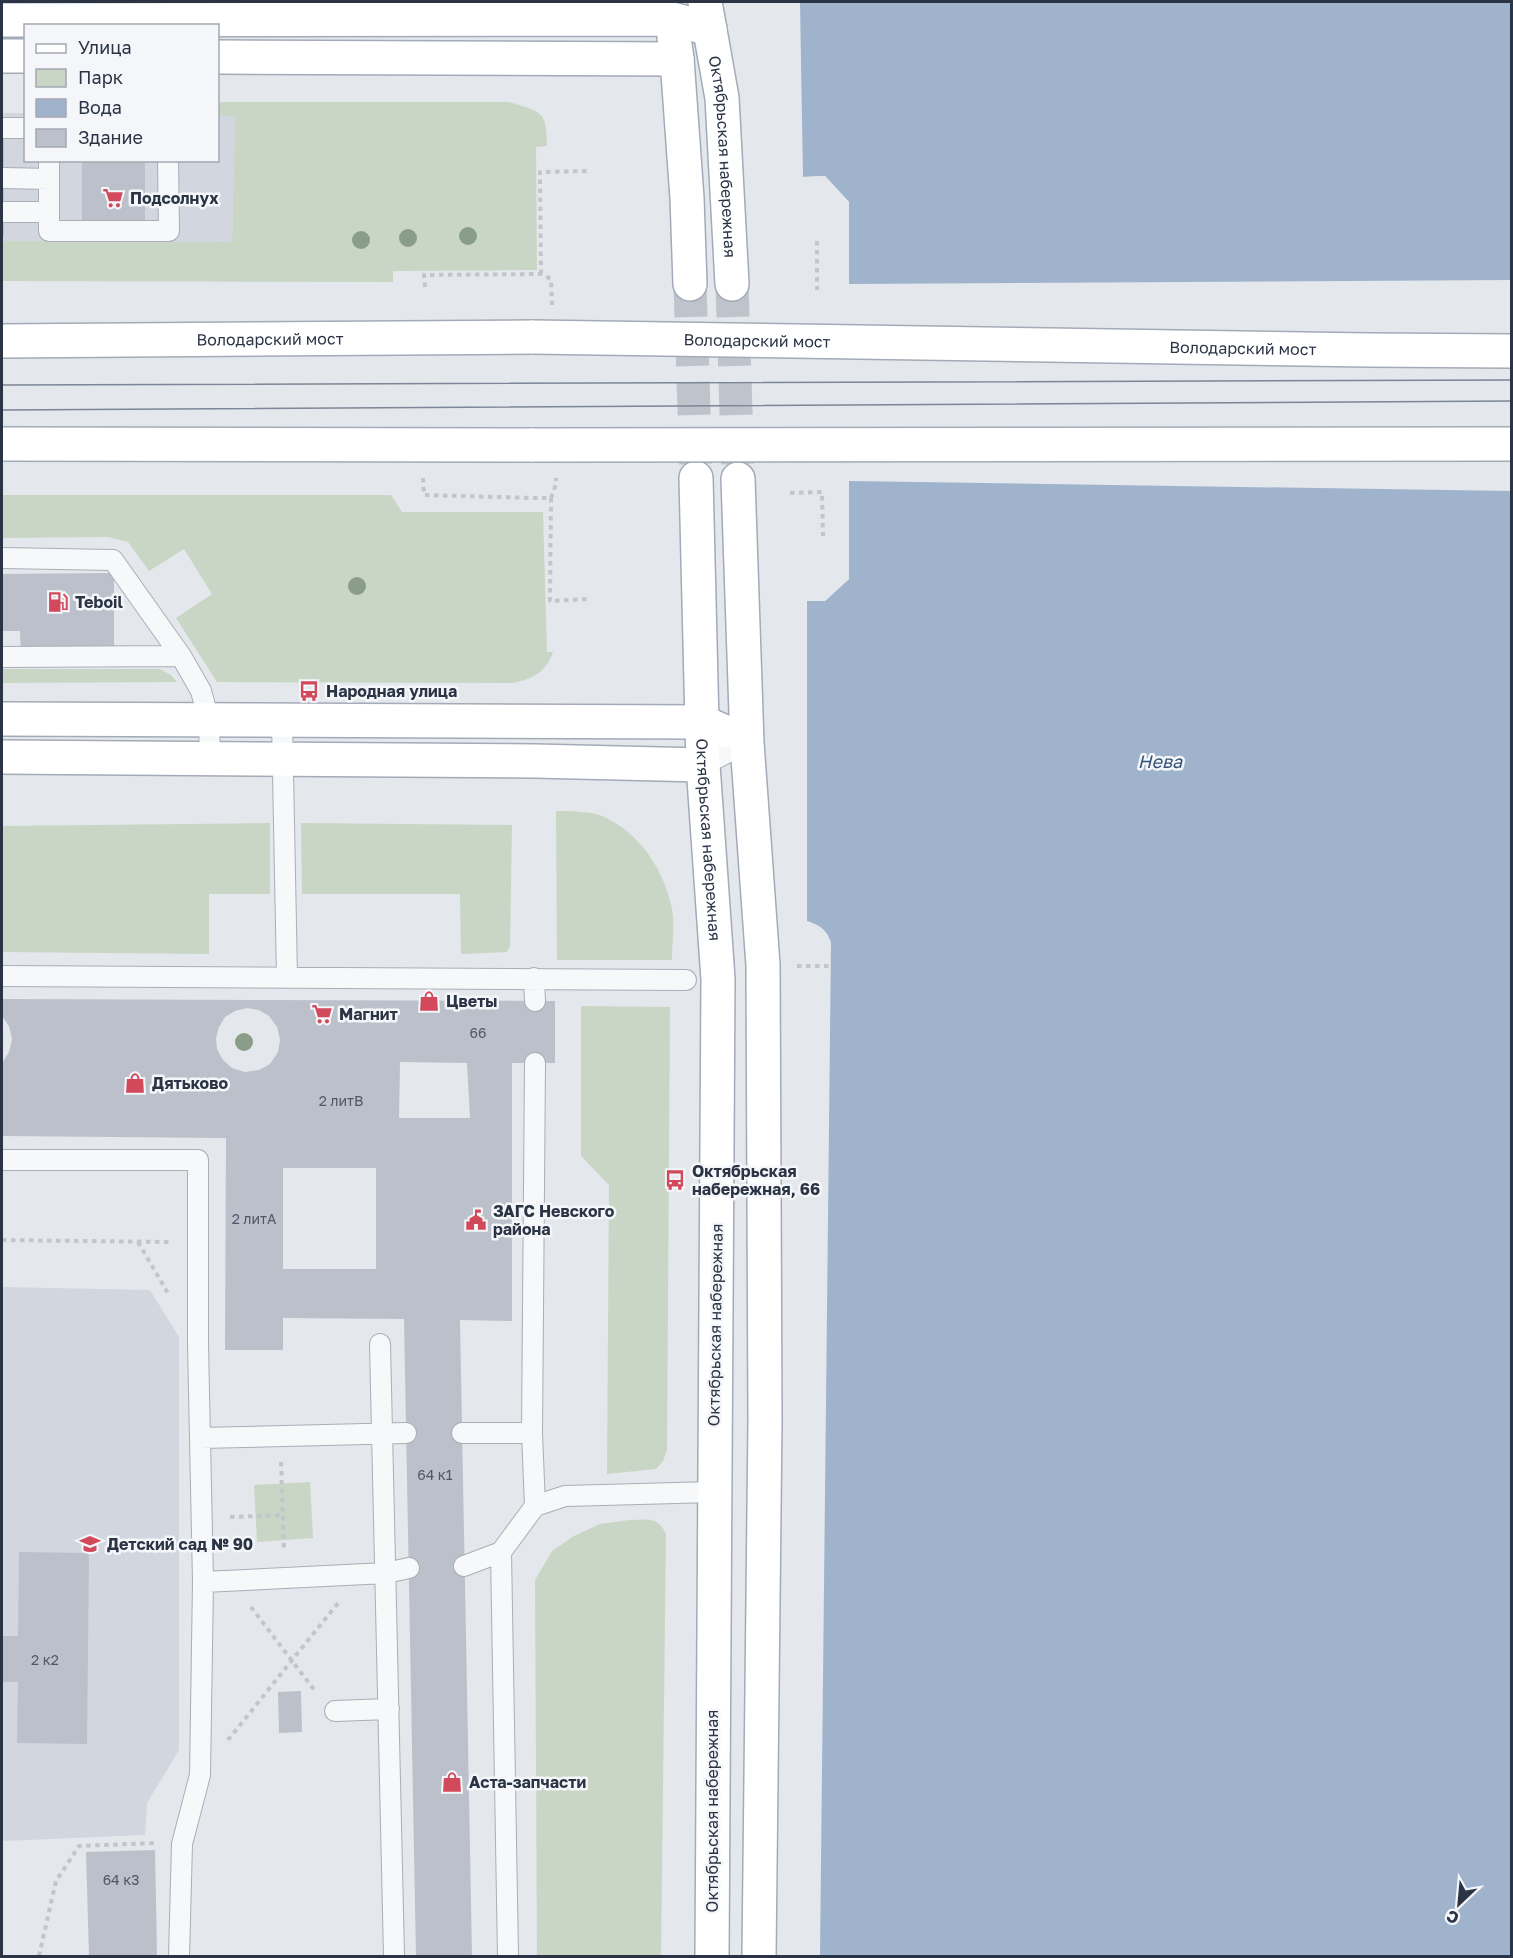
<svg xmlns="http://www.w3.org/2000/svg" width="1513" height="1958" font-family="'Golos Text',sans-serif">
<rect width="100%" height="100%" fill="#e4e7ec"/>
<path fill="#d2d6de" d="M2,113H25L26,160H218V115L235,116L232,242L2,241Z
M2,1287L150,1290L179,1337V1750L147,1803L145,1835L2,1841Z"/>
<path fill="#c9d6c5" d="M218,102H509C541,112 547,110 547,146L536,147L537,270L393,271V282L2,281V241L232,242L235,117L218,115Z
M2,495H391L402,512H543L547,652H553C546,672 532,680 511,683L217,682L176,618L212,594L184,549L149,571L128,542L108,537L2,538Z
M2,669H160L171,675L177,682L2,683Z
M556,811C571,811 587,811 602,816C639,832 664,869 672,909C675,925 672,944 672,960H557Z
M270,823V894H209V954L2,952V826Z
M301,823L512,825L510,946L507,952L461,954L460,894H302Z
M581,1006L670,1007L667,1450L663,1461L656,1469L607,1474L609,1185L581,1156Z
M310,1482L313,1538L257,1542L254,1485Z
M629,1520C647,1520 657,1515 666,1534L661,1956H537L535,1580L552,1551L574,1536L600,1524Z"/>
<path fill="#9fb4cc" d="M800,2H1511V1956H820L831,942C826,929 820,925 807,921V601H825L849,579V202L825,176L803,177Z"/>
<path fill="#e4e7ec" d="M825,176L849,202V284L1511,280V491L849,481V579L825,601H807V598H824L846,577V203L824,179L803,180V177Z"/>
<path fill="#bbc0ca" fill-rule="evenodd" d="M2,134H4V236H2Z
M82,160H145V220H82Z
M114,573V656H21L20,631H2V574Z
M2,999L555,1001V1063H512V1321L460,1320L472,1956H416L404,1319L283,1318V1350H225L226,1138L2,1136V1063L9,1052L12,1039L9,1026L2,1016ZM247,1008L259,1010L269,1016L277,1027L280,1040L278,1052L270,1064L259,1070L245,1072L232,1068L223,1060L217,1049L216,1038L219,1027L225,1017L235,1011ZM400,1062L467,1063L470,1118H399ZM283,1168H376V1269H283Z
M19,1552L89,1553L87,1744L17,1743L18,1682H2V1636H18Z
M301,1691L302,1732L279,1733L278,1692Z
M155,1850L157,1956H89L86,1852Z"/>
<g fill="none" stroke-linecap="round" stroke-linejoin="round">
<path stroke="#bfc3cb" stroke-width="33" stroke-dasharray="33 16" stroke-linecap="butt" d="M690,284L696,474
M732,284L738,474"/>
<g stroke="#a9aeb7" stroke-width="22">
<path id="lane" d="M2,128H26
M49,160V231H169L168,160
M4,178L49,179
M4,212H49
M2,558L113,560L181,656
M2,657L181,656L201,691L209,720L210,759
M282,721L287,977
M703,765L747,743
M2,976L686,980
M534,978L535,1001
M535,1063L532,1433L535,1506L565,1496L713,1492
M2,1160H198V1344L203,1582L200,1775L182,1844L179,1956
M380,1344L394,1956
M462,1433H532
M200,1438L406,1433
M501,1552L508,1956
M464,1566L501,1552L535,1506
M203,1582L386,1573L409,1568
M335,1711L389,1709"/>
</g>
<g stroke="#a3abb8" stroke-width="36">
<g id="primary">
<path id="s1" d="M705,2L722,98L732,284"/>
<path d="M2,20L672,19L710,29"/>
<path d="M674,37L677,59L687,198L690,284"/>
<path d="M2,56H26"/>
<path d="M218,57L677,59"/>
<path id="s2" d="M2,341L533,337"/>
<path d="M2,444L533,445"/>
<path id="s3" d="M696,478L703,765L718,979L712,1956"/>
<path d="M738,479L747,743L763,965L765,1421L759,1956"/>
<path d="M2,719L703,722L723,731"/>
<path d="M2,757L535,761L703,765"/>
</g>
</g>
<path stroke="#c2c5cb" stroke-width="4" stroke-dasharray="4.5 4.5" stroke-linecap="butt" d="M817,241V290
M541,274L540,172L589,171
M425,287L424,275L541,274L551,279L552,305
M423,478L424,495L536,498H551L556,484V478
M790,493L822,492L823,536
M551,498L550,601L589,599
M797,966H829
M2,1240L170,1242
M138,1242L169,1295
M281,1462L284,1550
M230,1517L283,1515
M251,1607L315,1691
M228,1740L338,1603
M39,1956L56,1881L79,1846L155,1843"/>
<use href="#lane" stroke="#f7f8fa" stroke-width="20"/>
<use href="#primary" stroke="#fff" stroke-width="33"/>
<path stroke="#7d8696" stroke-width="1.5" d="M2,385L1512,380
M2,410L1512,401"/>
<g stroke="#a3abb8" stroke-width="36" stroke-linecap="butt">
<g id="primary-bridge">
<path id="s4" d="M533,337L1369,350L1512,351"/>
<path d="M533,445L1512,444"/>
</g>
</g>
<use href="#primary-bridge" stroke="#fff" stroke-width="33"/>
</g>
<g fill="#899d89">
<circle cx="468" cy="236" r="9"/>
<circle cx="408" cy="238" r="9"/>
<circle cx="361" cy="240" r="9"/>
<circle cx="357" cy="586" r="9"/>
<circle cx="244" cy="1042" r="9"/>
</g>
<defs>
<g id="supermarket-bare" transform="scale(1.62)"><path d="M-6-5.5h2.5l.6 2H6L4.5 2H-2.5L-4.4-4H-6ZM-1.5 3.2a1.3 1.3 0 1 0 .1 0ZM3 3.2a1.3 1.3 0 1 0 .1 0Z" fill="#d1495b" stroke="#f4f6f9" stroke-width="2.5" paint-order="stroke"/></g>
<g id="fuel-bare" transform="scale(1.62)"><path d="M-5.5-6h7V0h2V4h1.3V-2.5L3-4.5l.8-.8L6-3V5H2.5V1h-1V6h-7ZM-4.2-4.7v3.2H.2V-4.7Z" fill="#d1495b" stroke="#f4f6f9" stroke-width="2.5" paint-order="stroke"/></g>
<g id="bus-bare" transform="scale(1.62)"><path d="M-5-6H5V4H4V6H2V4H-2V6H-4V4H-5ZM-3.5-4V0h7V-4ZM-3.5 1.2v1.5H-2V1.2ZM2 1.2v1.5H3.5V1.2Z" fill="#d1495b" stroke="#f4f6f9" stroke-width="2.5" paint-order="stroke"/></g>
<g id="shop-bare" transform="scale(1.62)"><path d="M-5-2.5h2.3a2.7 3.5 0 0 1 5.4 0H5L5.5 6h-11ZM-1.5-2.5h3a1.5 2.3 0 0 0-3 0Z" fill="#d1495b" stroke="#f4f6f9" stroke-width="2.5" paint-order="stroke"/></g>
<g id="civic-bare" transform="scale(1.62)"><path d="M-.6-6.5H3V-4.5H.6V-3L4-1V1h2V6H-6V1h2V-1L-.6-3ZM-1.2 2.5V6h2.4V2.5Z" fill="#d1495b" stroke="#f4f6f9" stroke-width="2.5" paint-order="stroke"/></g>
<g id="school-bare" transform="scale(1.62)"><path d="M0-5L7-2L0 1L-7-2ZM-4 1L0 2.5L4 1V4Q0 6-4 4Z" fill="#d1495b" stroke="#f4f6f9" stroke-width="2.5" paint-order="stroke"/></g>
</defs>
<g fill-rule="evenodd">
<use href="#supermarket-bare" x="113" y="198"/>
<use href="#fuel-bare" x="58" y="602"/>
<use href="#bus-bare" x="309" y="691"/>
<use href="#shop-bare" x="429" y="1001"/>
<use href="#supermarket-bare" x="322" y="1014"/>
<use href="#shop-bare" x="135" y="1083"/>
<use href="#bus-bare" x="675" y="1180"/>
<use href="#civic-bare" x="476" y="1220"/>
<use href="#school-bare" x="90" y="1544"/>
<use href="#shop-bare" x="452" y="1782"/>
</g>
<g text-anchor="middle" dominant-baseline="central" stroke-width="5" stroke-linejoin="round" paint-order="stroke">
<g font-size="14" fill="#4f5766">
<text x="478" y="1032">66</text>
<text x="341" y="1100">2 литВ</text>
<text x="254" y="1218">2 литА</text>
<text x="435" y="1474">64 к1</text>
<text x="45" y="1659">2 к2</text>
<text x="121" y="1879">64 к3</text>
</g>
<g font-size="16" fill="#2b3445" stroke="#f4f6f9">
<text stroke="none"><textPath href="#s1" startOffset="156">Октябрьская набережная</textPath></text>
<text stroke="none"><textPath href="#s2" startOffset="268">Володарский мост</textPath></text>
<text stroke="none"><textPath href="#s4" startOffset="224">Володарский мост</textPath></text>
<text stroke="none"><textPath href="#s4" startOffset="710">Володарский мост</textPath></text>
<text stroke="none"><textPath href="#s3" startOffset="362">Октябрьская набережная</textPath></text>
<text transform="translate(715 1325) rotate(-89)">Октябрьская набережная</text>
<text transform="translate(712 1811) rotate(-90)">Октябрьская набережная</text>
</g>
<g font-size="16" font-weight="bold" fill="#2b3445" stroke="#f4f6f9" text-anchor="start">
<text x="130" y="198">Подсолнух</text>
<text x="75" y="602">Teboil</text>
<text x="326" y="691">Народная улица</text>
<text x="446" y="1001">Цветы</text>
<text x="339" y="1014">Магнит</text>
<text x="152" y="1083">Дятьково</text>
<text x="692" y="1171">Октябрьская<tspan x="692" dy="18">набережная, 66</tspan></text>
<text x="493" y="1211">ЗАГС Невского<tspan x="493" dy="18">района</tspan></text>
<text x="107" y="1544">Детский сад № 90</text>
<text x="469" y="1782">Аста-запчасти</text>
</g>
<g font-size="18" font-style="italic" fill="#34527a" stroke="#f4f6f9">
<text x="1160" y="761">Нева</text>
</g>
</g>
<rect width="1513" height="1958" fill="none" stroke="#2b3445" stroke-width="6"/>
<rect x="24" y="24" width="195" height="138" fill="#f4f6f9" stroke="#a4a8b1" stroke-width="1.5"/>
<rect x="36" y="44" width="30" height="9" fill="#ffffff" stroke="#a4a8b1" stroke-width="1.5"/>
<text x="78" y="54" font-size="18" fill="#2b3445">Улица</text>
<rect x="36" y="69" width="30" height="18" fill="#c9d6c5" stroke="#a4a8b1" stroke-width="1.5"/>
<text x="78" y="84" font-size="18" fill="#2b3445">Парк</text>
<rect x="36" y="99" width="30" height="18" fill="#9fb4cc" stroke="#a4a8b1" stroke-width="1.5"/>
<text x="78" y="114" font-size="18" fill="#2b3445">Вода</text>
<rect x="36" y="129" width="30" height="18" fill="#bbc0ca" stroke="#a4a8b1" stroke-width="1.5"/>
<text x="78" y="144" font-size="18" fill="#2b3445">Здание</text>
<g transform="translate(1459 1904) rotate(206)" stroke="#f4f6f9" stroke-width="4.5" paint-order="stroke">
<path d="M0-4.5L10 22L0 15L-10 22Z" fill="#2b3445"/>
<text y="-9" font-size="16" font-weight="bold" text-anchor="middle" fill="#2b3445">С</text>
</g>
</svg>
